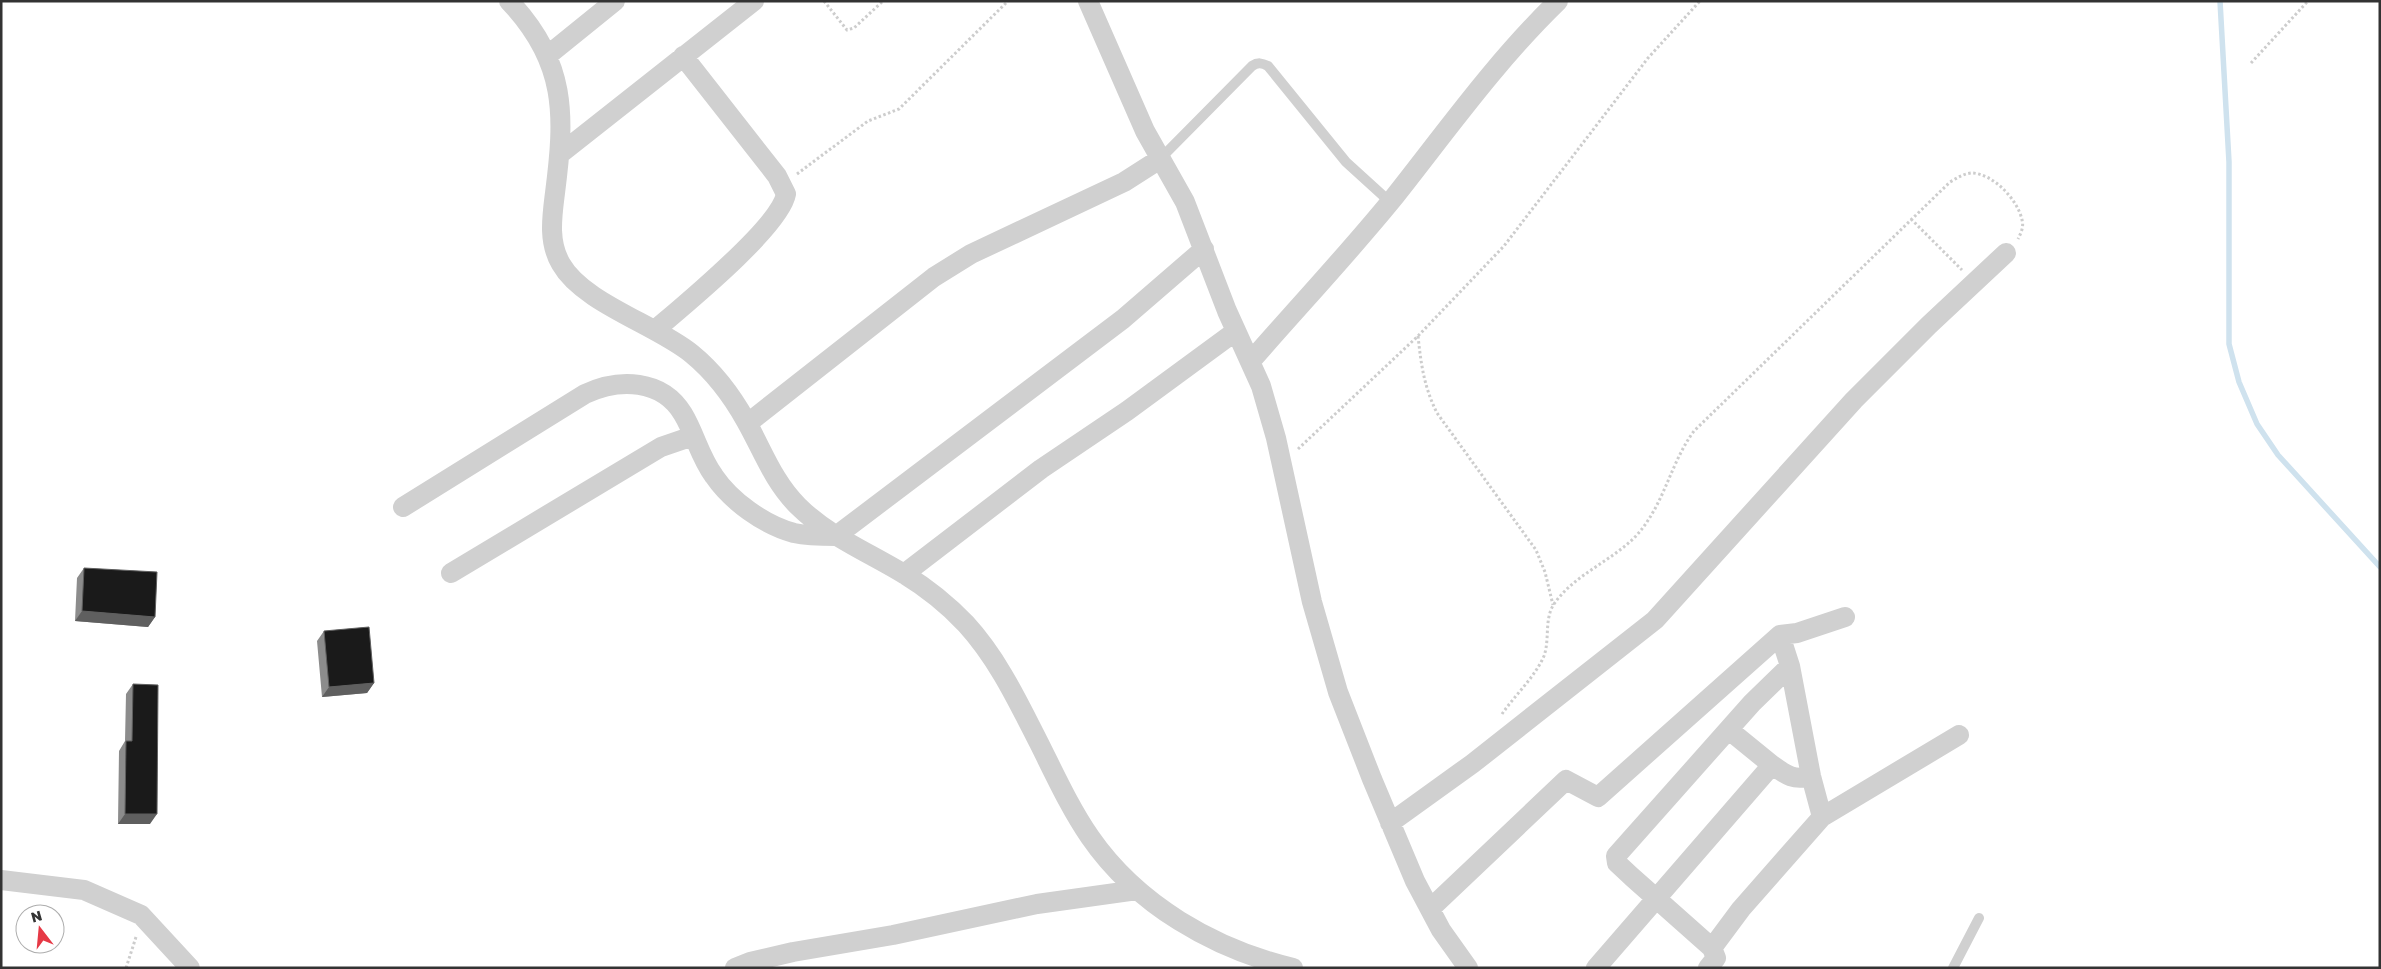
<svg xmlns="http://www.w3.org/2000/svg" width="2381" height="969" font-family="'Golos Text',sans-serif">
<rect width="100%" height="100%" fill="#fff"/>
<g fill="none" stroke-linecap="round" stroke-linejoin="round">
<path stroke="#cfe2ee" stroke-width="5.5" d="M2220,1L2229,162V344L2239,382L2257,424L2278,455L2380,567"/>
<path stroke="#cdcdcd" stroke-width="3" stroke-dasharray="2.5 2.5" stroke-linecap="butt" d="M824,1L847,30L854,28L883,1
M2251,63L2308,1
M797,174L868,121L899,109L1008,1
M1911,219L1962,270
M1418,336C1421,364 1424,387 1437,413L1536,550L1545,572L1553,605
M1298,449L1418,336L1504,246L1648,58L1700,1
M1502,714C1515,695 1535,677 1544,656C1550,639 1544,619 1554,604C1573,576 1609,562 1633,539C1664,508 1669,465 1694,431L1950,182C1957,178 1963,174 1971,173C1993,173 2018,200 2022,220C2024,227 2021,233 2018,239
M126,968L136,937"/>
<path stroke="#d0d0d0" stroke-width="10" d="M1160,159L1252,66C1258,62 1262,63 1268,66L1346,162L1390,202
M1953,968L1979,918"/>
<path stroke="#d0d0d0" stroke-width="20" d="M509,1C567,62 565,115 555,193C552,217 548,242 561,264C583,303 657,325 692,354C714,372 732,396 746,421C763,451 773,481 798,506C828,536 868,552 904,574C927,588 948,605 966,624C998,659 1018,702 1039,743C1055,775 1070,808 1090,837C1137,905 1214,949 1293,968
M1088,1L1145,131L1185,202L1227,311L1261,386L1276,438L1312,602L1338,692L1372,779L1415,881L1441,930L1468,968
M547,56L615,1
M560,154L754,1
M655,330C683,306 780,227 786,194L777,176L683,56
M1251,361C1298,307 1346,256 1391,201C1445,133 1495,62 1558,1
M748,423L934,277L971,254L1124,182L1160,159
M403,507L585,394C619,378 662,379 683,414C695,434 700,457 714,476C731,501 764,525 794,533C808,536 822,536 836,536L1123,319L1204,249
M451,573L661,447L693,436
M904,574L1041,469L1127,411L1236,331
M1780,635L1790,666L1752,703L1616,856L1617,863L1632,877L1712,948L1741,909L1822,817L1959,735
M1790,666L1811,776L1822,817
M1772,765C1786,775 1794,781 1811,776
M1390,823L1472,764L1655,620L1854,400L1929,325L2006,253
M1,880L84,890L141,915L190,968
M1430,909L1566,780L1598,797L1780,635L1797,633L1845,617
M735,968L750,962L793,952L893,935L1037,904L1137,890
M1596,968L1772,765L1729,730
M1708,968L1716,958L1712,948"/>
</g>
<path fill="#8c8c8c" d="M84,568L155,617L148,627L75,621L77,578Z
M324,631L374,683L367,693L322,697L317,641Z
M133,684L150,824H118L119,751L125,741L126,694Z"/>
<path fill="#5f5f5f" d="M82,611L155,617L148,627L75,621Z
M374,683L367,693L322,697L329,687Z
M125,814H157L150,824H118Z"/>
<path fill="#1a1a1a" stroke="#5f5f5f" d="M84,568L157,572L155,617L82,611Z
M369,627L374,683L329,687L324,631Z
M133,684L158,685L157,814H125L126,741H132Z"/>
<rect width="2381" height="969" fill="none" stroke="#333333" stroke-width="5"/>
<g transform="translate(40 929) rotate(344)"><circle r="24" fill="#ffffff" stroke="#adadad"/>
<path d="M0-4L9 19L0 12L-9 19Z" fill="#e63946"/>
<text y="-8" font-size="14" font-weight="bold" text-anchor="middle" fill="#333333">N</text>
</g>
</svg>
